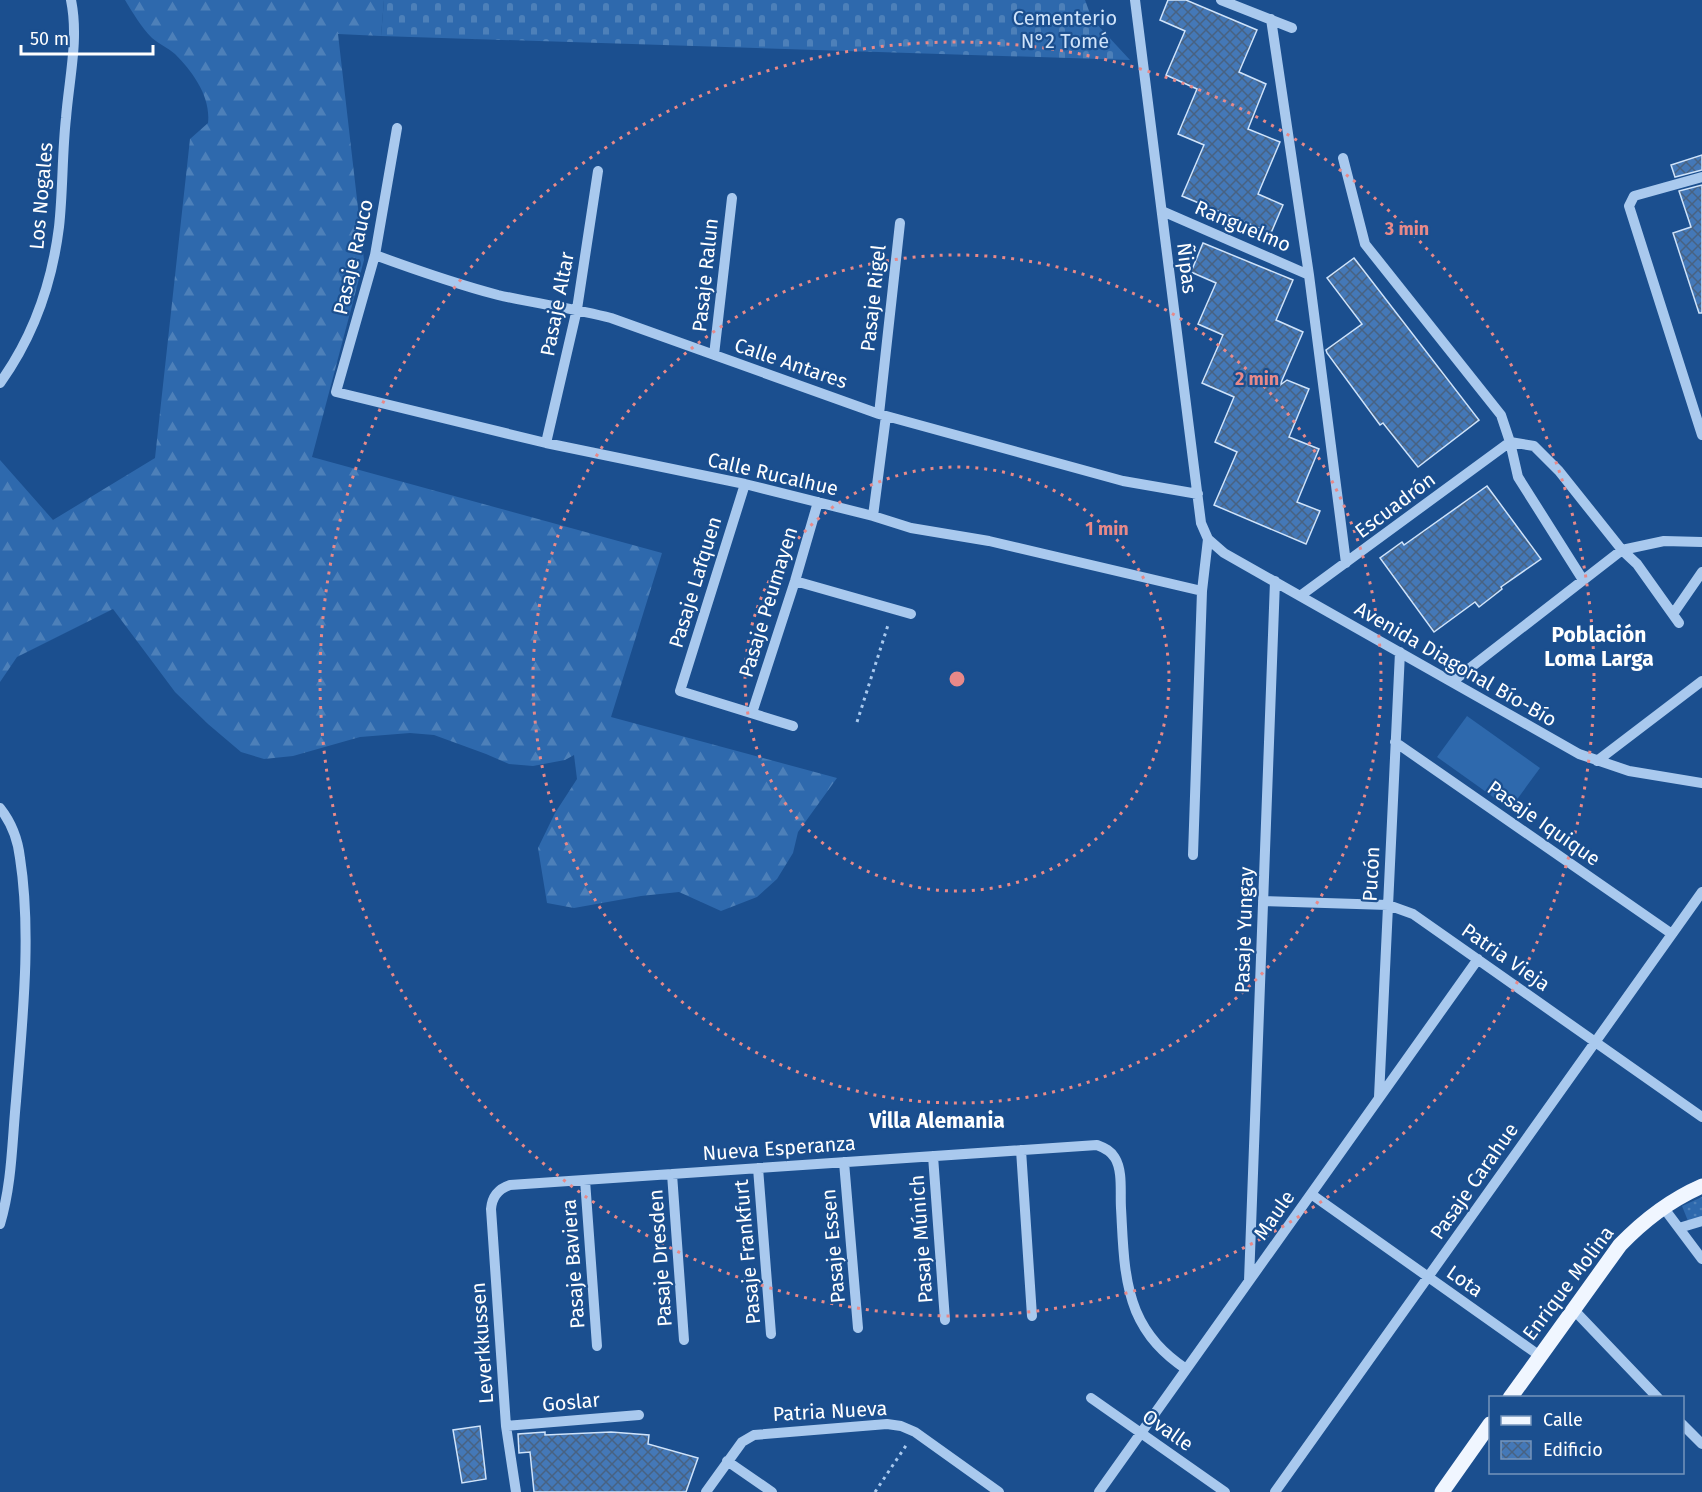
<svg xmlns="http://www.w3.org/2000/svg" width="1702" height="1492" font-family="'Fira Sans',sans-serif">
<defs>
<pattern id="forest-firs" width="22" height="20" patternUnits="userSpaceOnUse" patternTransform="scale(1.5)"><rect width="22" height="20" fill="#2e69ad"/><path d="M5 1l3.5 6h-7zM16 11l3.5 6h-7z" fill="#4d80b9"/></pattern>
<pattern id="cemetery-stones" width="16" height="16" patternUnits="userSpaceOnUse" patternTransform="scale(1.5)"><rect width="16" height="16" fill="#2e69ad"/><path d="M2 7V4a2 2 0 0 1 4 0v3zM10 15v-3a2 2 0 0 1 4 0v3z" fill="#4d80b9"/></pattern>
<pattern id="park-dots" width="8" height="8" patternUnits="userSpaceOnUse" patternTransform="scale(1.5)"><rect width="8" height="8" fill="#2e69ad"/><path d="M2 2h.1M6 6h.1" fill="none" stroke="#4d80b9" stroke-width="1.8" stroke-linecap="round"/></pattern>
<pattern id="building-cross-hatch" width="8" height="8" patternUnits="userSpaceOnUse" patternTransform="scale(1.5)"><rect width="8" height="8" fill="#4478b7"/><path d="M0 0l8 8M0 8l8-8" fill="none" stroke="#486282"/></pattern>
</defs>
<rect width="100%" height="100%" fill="#1b4f8f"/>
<path fill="url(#forest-firs)" d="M125,0H384L381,36L338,34L364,260L312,457L662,553L611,717L837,778L798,832L793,853L777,879L757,897L721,911L679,892L641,896L574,908L547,903L538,848L555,813L577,779L574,755L565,760L533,766L509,764L486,754L434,735L410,733L360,737L293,756L264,759L241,752L208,724L175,692L113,609L17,657L0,682V460L53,520L155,458L190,139L208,123C211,97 193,72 175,54C168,48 159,44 152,38C141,27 133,13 125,0Z"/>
<path fill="url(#cemetery-stones)" d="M384,0H1085L1092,19L1130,60L381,36Z"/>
<path fill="url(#park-dots)" d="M1702,1197V1217L1688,1221L1682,1206Z"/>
<path fill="#2e69ad" d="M1467,716L1540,768L1510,809L1437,757Z"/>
<path fill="url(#building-cross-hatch)" stroke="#cfe3fa" stroke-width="1.5" d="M1168,0H1186L1257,30L1239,72L1266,84L1248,129L1280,142L1258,194L1283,205L1271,233L1182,196L1204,145L1178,134L1197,89L1166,75L1185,31L1160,20Z
M1702,155V170L1675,177L1671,165Z
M1702,185V313H1699L1673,233L1691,227L1679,191Z
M1203,243L1293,280L1276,320L1303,332L1280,385L1287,380L1309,389L1289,437L1319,449L1297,502L1320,511L1306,544L1214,505L1237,452L1215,442L1234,397L1202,383L1223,335L1198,324L1216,283L1191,272Z
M1354,258L1479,420L1418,467L1383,423L1380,425L1327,353L1326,350L1362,324L1327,278Z
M1487,486L1541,559L1501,587L1502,589L1479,607L1475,602L1434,632L1380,558L1402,542L1404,545Z
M480,1426L486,1479L462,1483L453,1430Z
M545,1432V1435L611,1432L649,1435L648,1444L698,1458L686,1492H534L530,1452L519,1453L518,1434Z"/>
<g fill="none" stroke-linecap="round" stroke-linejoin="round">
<path stroke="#a9c9ee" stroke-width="3" stroke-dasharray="3 4.5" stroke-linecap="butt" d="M857,722L889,622
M875,1492L907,1444"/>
<path stroke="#a9c9ee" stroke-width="10" d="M1135,0L1201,523L1208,539L1224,553L1579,754L1629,771L1702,783
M1221,0L1292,28
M1271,19L1309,275L1346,563
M397,128L375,255L336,392L546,443L745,484L873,516L911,528L989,541L1202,591
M1343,158L1365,244L1501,415L1510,442L1518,477L1583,580
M1702,177L1634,196L1629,206L1702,435
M1162,211L1309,275
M375,255C416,270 456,284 498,295C536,304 574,308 611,318L879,414L1123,481L1198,494
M714,355L732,198
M0,383C33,337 52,283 59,227C63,191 62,154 66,118C69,79 79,39 71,0
M879,414L900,223
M546,443L577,309L598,171
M745,484L680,691L793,726
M873,516L886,416
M795,581L911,614
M1300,596L1510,442L1534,446L1559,471L1622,550L1664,541L1702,542
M1673,614L1702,572
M1452,682L1622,550L1637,564L1679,623
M752,713L795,581L818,502
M1395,742L1672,934
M1597,761L1702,681
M0,808C11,822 18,840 20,858C32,935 22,1024 16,1101C12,1142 12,1184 0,1224
M1193,855L1202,591L1208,539
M1263,901L1388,905L1413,914L1702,1117
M1379,1097L1400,652
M1021,1150L1032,1316
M933,1156L945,1320
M844,1162L858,1328
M758,1168L771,1334
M672,1174L684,1340
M585,1180L597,1346
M1311,1194L1540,1356
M1663,1207L1702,1259
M1679,1228L1702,1221
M1249,1281L1275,581
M1573,1309L1658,1398
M1091,1398L1225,1492
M1682,1424L1702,1444
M506,1426L639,1415
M727,1461L772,1492
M516,1492L506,1426L491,1209C492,1197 498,1189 510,1185L1097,1145C1105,1148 1111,1151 1115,1158C1123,1171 1120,1193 1121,1208C1123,1242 1123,1279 1136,1311C1147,1337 1164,1354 1186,1369
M706,1492L742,1442L754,1435L887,1424L901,1426L915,1432L999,1492
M1099,1492L1478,959
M1275,1492L1702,892"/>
<path stroke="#f0f6ff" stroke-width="15" d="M1510,1398L1620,1245C1644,1220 1670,1200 1702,1186
M1442,1492L1490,1424"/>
</g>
<g fill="none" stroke="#e88989" stroke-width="3" stroke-dasharray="3 6">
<circle cx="957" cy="679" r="212"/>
<circle cx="957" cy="679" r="424"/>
<circle cx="957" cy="679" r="637"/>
</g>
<g text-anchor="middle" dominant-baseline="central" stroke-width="4.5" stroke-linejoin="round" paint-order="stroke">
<g font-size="20" fill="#cfe3fa" stroke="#1b4f8f">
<text x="1065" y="18">Cementerio<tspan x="1065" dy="23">N°2 Tomé</tspan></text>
</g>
<g font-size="20" fill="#fff" stroke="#1b4f8f">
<text transform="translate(41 196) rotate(-85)">Los Nogales</text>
<text transform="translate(1243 226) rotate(23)">Ranguelmo</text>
<text transform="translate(353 257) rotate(-77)">Pasaje Rauco</text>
<text transform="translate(1187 268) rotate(83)">Ñipas</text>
<text transform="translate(705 275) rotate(-84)">Pasaje Ralun</text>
<text transform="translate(873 298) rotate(-84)">Pasaje Rigel</text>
<text transform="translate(557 304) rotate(-79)">Pasaje Altar</text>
<text transform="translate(791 363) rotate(19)">Calle Antares</text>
<text transform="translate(773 474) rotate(13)">Calle Rucalhue</text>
<text transform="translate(1395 505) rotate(-37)">Escuadrón</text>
<text transform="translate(695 582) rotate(-73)">Pasaje Lafquen</text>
<text transform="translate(768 602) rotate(-73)">Pasaje Peumayen</text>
<text transform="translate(1456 664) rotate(30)">Avenida Diagonal Bío-Bío</text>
<text transform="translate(1544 823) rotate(35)">Pasaje Iquique</text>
<text transform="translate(1371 874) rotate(-87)">Pucón</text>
<text transform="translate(1244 930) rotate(-88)">Pasaje Yungay</text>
<text transform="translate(1506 957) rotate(35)">Patria Vieja</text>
<text transform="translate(779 1148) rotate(-4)">Nueva Esperanza</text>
<text transform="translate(1474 1181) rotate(-55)">Pasaje Carahue</text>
<text transform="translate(1274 1215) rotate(-55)">Maule</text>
<text transform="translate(921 1239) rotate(-94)">Pasaje Múnich</text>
<text transform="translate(833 1246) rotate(-95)">Pasaje Essen</text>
<text transform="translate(747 1252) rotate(-95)">Pasaje Frankfurt</text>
<text transform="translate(660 1258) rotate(-94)">Pasaje Dresden</text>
<text transform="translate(573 1264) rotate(-94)">Pasaje Baviera</text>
<text transform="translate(1465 1281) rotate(35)">Lota</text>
<text transform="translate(1568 1283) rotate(-53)">Enrique Molina</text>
<text transform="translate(482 1343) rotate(-94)">Leverkkussen</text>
<text transform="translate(571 1402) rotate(-5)">Goslar</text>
<text transform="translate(830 1411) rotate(-3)">Patria Nueva</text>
<text transform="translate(1168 1430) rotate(35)">Ovalle</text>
</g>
<g font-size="21" font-weight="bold" fill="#fff" stroke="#1b4f8f">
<text x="1599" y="635">Población<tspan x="1599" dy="24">Loma Larga</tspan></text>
<text x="937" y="1121">Villa Alemania</text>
</g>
</g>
<circle cx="957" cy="679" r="9" fill="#e88989" stroke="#1b4f8f" stroke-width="3"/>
<g font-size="18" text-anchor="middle" font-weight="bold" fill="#e88989" stroke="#1b4f8f" stroke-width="4.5" stroke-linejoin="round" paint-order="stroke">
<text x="1407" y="235">3 min</text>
<text x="1257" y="385">2 min</text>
<text x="1107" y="535">1 min</text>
</g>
<rect x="1489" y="1396" width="195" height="78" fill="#1b4f8f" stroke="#7695bc" stroke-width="1.5"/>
<rect x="1501" y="1416" width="30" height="9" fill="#f0f6ff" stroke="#7695bc" stroke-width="1.5"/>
<text x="1543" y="1426" font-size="18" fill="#ffffff">Calle</text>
<rect x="1501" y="1441" width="30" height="18" fill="url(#building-cross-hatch)" stroke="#7695bc" stroke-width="1.5"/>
<text x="1543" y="1456" font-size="18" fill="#ffffff">Edificio</text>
<path d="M21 45v9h132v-9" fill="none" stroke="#ffffff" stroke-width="3"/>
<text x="30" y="45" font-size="18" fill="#ffffff" stroke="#1b4f8f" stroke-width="4.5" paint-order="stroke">50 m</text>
</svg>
